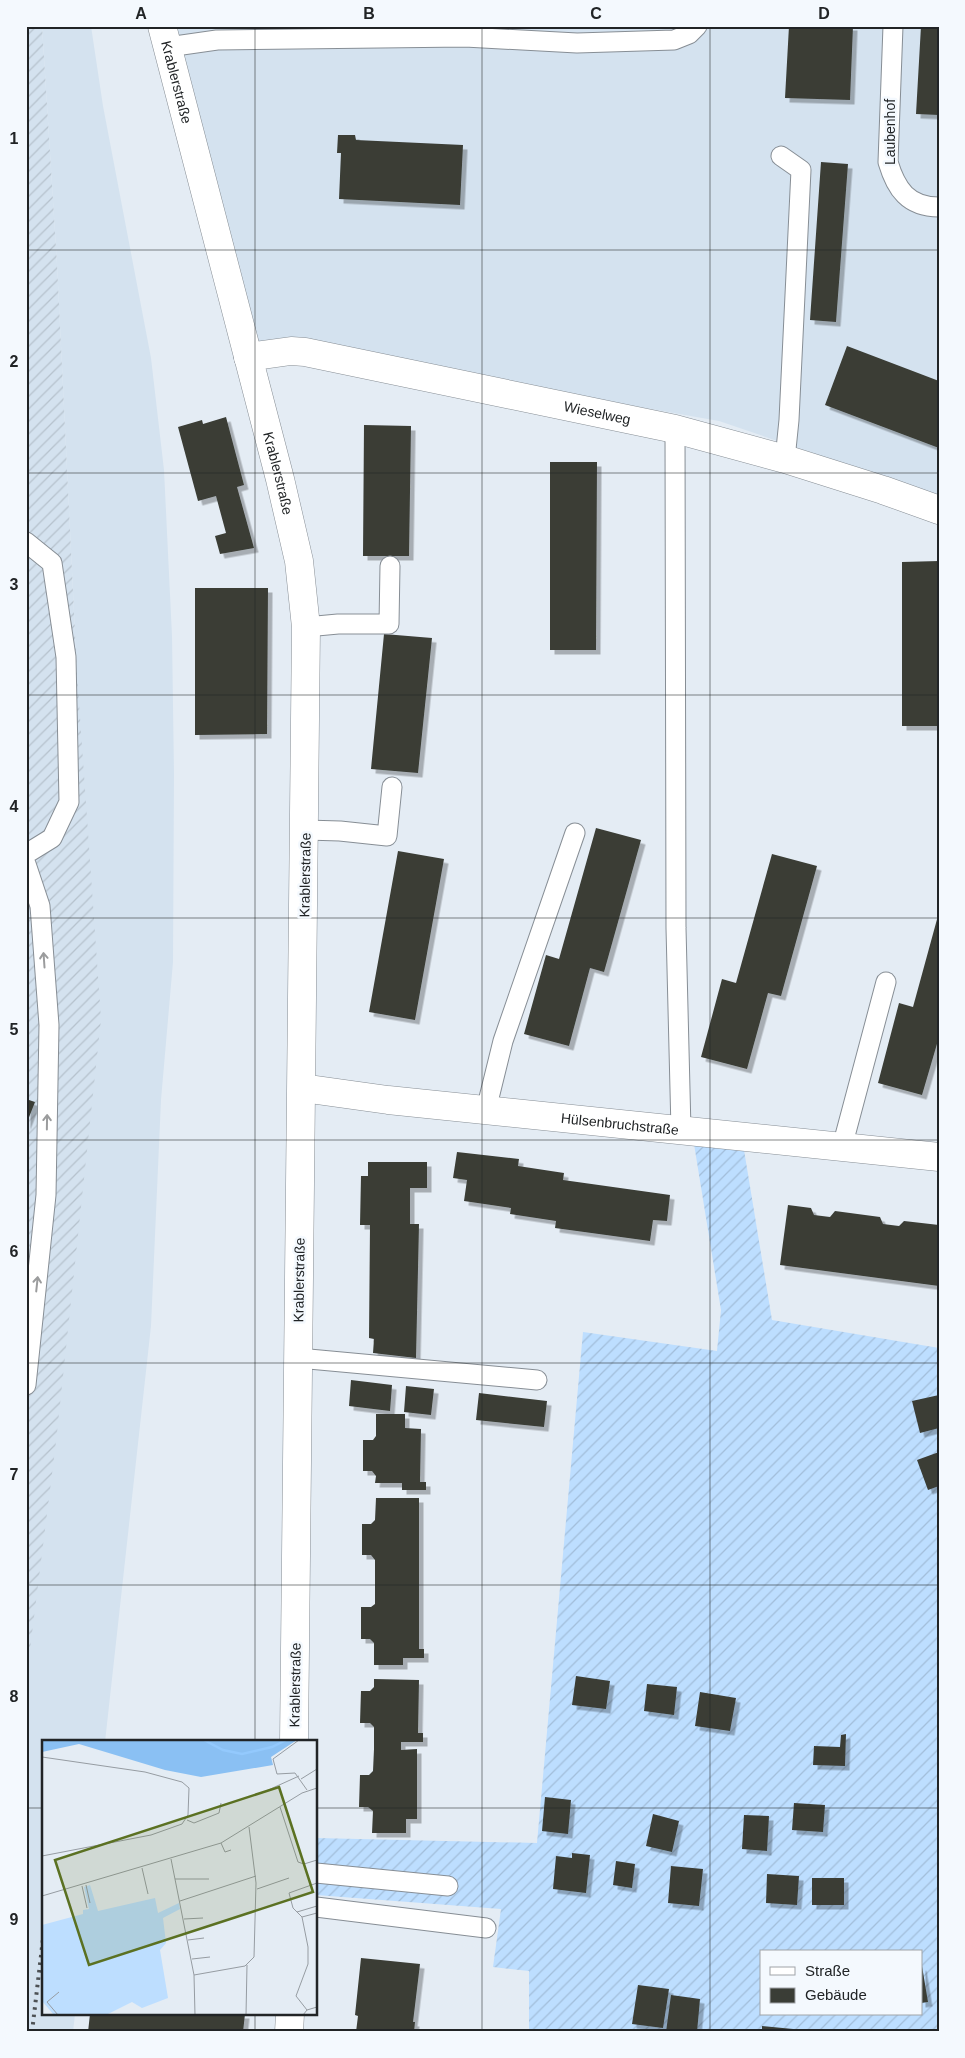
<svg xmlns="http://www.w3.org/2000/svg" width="965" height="2058" font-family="Helvetica,sans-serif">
<defs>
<pattern id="industrial-furrows" width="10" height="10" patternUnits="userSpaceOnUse" patternTransform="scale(1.25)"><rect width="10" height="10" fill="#d4e2ef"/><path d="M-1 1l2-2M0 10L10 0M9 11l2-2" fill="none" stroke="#b6c2cd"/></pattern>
<pattern id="garden-furrows" width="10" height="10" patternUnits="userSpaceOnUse" patternTransform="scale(1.25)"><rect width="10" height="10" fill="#bddeff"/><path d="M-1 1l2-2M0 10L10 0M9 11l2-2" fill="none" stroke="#a2beda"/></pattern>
<filter id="shadow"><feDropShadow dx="4.5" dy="4.5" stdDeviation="0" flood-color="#0004"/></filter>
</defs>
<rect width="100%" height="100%" fill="#e4ecf4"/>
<path fill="#d4e2ef" d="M42,26H91L103,106L151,358L164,470L172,636L174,774L173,962L161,1100L151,1326L105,1742H44V2014H75L73,2032H26V1681L77,674L57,264Z
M165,26H939V496L719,421L278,343L250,348Z"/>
<path fill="url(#industrial-furrows)" d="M26,26H42L57,264L77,674L101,1019L56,1442L26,1681Z"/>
<path fill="url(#garden-furrows)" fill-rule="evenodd" d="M694,1144L744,1150L772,1320L939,1348V2032H529V1971L493,1967L501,1909L316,1895V1838L537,1843L583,1332L717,1351L721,1310ZM761,1952H921V2014H761Z"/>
<path fill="#3a3d36" filter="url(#shadow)" d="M789,26H853L850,100L785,98Z
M921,26H939V115L916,114Z
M338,135H355L356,140L463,145L460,205L339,199L341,153H337Z
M821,162L848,164L836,322L810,320Z
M847,346L939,381V448L825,405Z
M226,417L244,485L237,487L254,548L220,554L215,536L226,533L216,496L198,501L178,427L202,420L203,424Z
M364,425L411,426L409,556H363Z
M550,462H597L596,650H550Z
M939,561V726H902V562Z
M195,588H268L267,734L195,735Z
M384,634L432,638L418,773L371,769Z
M596,828L641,840L604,972L590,968L569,1046L524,1034L546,955L559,959Z
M398,851L444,859L415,1020L369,1012Z
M772,854L817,866L781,996L768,993L747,1069L701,1057L722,979L736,983Z
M939,912V1037L922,1095L878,1083L899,1003L913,1007Z
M26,1099L35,1102L26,1125Z
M457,1152L519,1159L518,1166L564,1173L563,1180L670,1195L667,1221L653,1220L650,1241L555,1228L556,1221L510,1214L511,1208L464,1201L467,1180L453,1178Z
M368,1162H427V1188H410V1224H419L416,1358L373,1353L374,1339L369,1338L370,1225H360L361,1176H368Z
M788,1205L811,1208L814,1215L830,1217L835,1211L880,1217L883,1224L899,1226L904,1221L939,1225V1286L780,1265Z
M351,1380L392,1385L390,1411L349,1406Z
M406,1386L434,1389L431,1415L404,1412Z
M479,1393L547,1401L544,1427L476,1420Z
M939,1395V1428L920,1433L912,1401Z
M376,1414H405V1428L421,1429L420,1482H426V1490H402V1483H375L376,1476L372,1471H363V1440H373L376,1436Z
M939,1452V1486L928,1490L917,1460Z
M376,1498H419V1649H424V1658H403V1665H374V1643L370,1639H361V1607H371L375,1604V1560L371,1555H362V1524H371L375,1520Z
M576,1676L610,1681L606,1709L572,1705Z
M374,1679L419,1680L418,1733H423V1742H401V1750L417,1749V1819H406V1833H372L373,1811L368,1807H359L360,1775H369L373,1771L374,1749V1727L370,1723H360L361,1691H370L374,1687Z
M647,1684L677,1687L674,1715L644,1711Z
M700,1692L736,1698L730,1731L695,1726Z
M846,1734L845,1766L813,1765L814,1746L840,1747L841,1735Z
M545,1797L571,1800L568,1834L542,1831Z
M794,1803L825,1805L823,1832L792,1830Z
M653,1814L679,1821L672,1852L646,1846Z
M744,1815L769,1816L767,1851L742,1849Z
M572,1853L590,1855L586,1893L553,1889L556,1856L572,1858Z
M616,1861L635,1864L632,1888L613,1885Z
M671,1866L703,1869L699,1906L668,1903Z
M767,1874L799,1876L797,1905L766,1903Z
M812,1878H844V1905H812Z
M361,1958L420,1964L413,2022H415L414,2032H356L358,2016L355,2015Z
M922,1966L928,2002L921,2003V1967Z
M638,1985L669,1989L663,2028L632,2024Z
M671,1995L700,1999L697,2032H666Z
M90,2014H245L243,2032H88Z
M762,2026L793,2029L792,2032H762Z"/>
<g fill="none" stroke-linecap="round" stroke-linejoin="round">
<g stroke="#878e95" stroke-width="21">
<path id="service" d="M893,26L888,162C896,189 908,207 939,207
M168,47L217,40L465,37L577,43L674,40L689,34L697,26
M781,156L801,170L789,420L785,459
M675,429L676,928L681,1130
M26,542L52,563L66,657L69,802L52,838L26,854
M306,627L338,624H389L390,566
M306,830L340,831L387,836L392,787
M26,864L40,906L49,1025L46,1195L26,1385
M486,1110L503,1041L575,833
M842,1147L886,982
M298,1358L537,1380
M316,1873L448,1886
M316,1907L486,1928"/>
</g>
<g stroke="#878e95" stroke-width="29">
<g id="minor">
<path id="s1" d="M248,357L291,351L305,352L675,429L785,459L883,490L939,510"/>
<path id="s2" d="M302,1088L388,1100L939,1157"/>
</g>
</g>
<g stroke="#878e95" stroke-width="29">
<g id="tertiary">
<path id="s3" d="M162,26L280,479L299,561L306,627L294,1742"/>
<path d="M289,2032L290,2014"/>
</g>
</g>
<use href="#service" stroke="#fff" stroke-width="19"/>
<use href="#minor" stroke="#fff" stroke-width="28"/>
<use href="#tertiary" stroke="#fff" stroke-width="28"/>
<path stroke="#4d5154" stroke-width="4" stroke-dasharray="2.5 5" stroke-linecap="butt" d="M32,2032L44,1930"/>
</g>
<defs><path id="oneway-shaft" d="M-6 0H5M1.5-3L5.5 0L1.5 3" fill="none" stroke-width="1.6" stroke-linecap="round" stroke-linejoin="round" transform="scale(1.25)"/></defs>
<g stroke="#9b9c9d">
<use href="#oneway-shaft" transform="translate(44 960) rotate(-94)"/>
<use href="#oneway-shaft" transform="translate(47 1122) rotate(-89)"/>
<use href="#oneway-shaft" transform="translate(37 1284) rotate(-84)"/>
</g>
<path fill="none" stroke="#212426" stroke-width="1" stroke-opacity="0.55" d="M255,26V1742M482,26V2032M710,26V2032M26,250H939M26,473H939M26,695H939M26,918H939M26,1140H939M26,1363H939M26,1585H939M26,1808H44M316,1808H939M255,2014V2032"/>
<g text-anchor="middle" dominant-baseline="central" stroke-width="5" stroke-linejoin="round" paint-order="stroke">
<g font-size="14" fill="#212426" stroke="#f4f9fe">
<text stroke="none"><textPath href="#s3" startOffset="58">Krablerstraße</textPath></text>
<text transform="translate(890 132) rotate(-90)">Laubenhof</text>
<text stroke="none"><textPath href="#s1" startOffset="356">Wieselweg</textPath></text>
<text stroke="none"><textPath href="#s3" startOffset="462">Krablerstraße</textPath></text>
<text transform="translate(305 875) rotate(-89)">Krablerstraße</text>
<text stroke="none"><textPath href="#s2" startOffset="320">Hülsenbruchstraße</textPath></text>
<text transform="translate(299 1280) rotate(-89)">Krablerstraße</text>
<text transform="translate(295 1685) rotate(-89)">Krablerstraße</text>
</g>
</g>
<g transform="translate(42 1740)">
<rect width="275" height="275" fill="#e4ecf4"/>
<path d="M0,0H255L229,17L231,25L159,37L123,30L37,4L0,12Z" fill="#8ac0f3"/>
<path d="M48,145L56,171L113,158L116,173L137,163L138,169L121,178L124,203L118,210L126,258L100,268L90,262L64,275H12L0,261V185L41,174V170L47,169L42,147Z" fill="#bddeff"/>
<path fill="none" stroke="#93c9fd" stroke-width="2.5" d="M162,0L181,10L200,14L230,7L244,0"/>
<path fill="none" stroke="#969ca2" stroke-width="1" d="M257,0L231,19L235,34L253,33L265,50M0,17L103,32L140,42L147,48L146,75L140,84L109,95L0,116M259,39L275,29M224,51L257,36M238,67L256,122L262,124L275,120M145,80L152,83L177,73L179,63M179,103L183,112L189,110M129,119L152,235L153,275M100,128L106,154M133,139H167M44,145L48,163M40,146L45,168M215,149L247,138M0,156L179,103L260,53L275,48M138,161L214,136M255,172L275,166M260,177L275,173M142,179L161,178M146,200L162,198M150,219L168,217M152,235L203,226L212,217L214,143L207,87M265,270L254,256L266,224V207L260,177L251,168L247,153L275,143M16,275L5,262L17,252M204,275L205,225M261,275L265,270L275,267"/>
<path fill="#5b7122" fill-opacity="0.15" stroke="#5b7122" stroke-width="2.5" d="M237,47L271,152L47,225L13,120Z"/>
<rect width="275" height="275" fill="none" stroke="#212426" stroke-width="2.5"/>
</g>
<rect width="965" height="2058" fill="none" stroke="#f4f9fe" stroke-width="55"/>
<rect x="760" y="1950" width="162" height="65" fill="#f4f9fe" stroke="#a0a4a8"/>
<rect x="770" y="1967" width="25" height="8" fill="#ffffff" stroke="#a0a4a8"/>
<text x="805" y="1976" font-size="15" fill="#212426">Straße</text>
<rect x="770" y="1988" width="25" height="15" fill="#3a3d36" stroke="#a0a4a8"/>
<text x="805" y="2000" font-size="15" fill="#212426">Gebäude</text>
<rect x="28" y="28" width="910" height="2002" fill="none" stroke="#212426" stroke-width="2"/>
<g font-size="16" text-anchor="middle" font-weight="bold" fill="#212426">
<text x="141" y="19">A</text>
<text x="369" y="19">B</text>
<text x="596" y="19">C</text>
<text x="824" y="19">D</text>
<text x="14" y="144">1</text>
<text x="14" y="367">2</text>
<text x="14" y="590">3</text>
<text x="14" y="812">4</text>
<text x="14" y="1035">5</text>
<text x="14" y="1257">6</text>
<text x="14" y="1480">7</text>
<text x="14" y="1702">8</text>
<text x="14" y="1925">9</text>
</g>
</svg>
